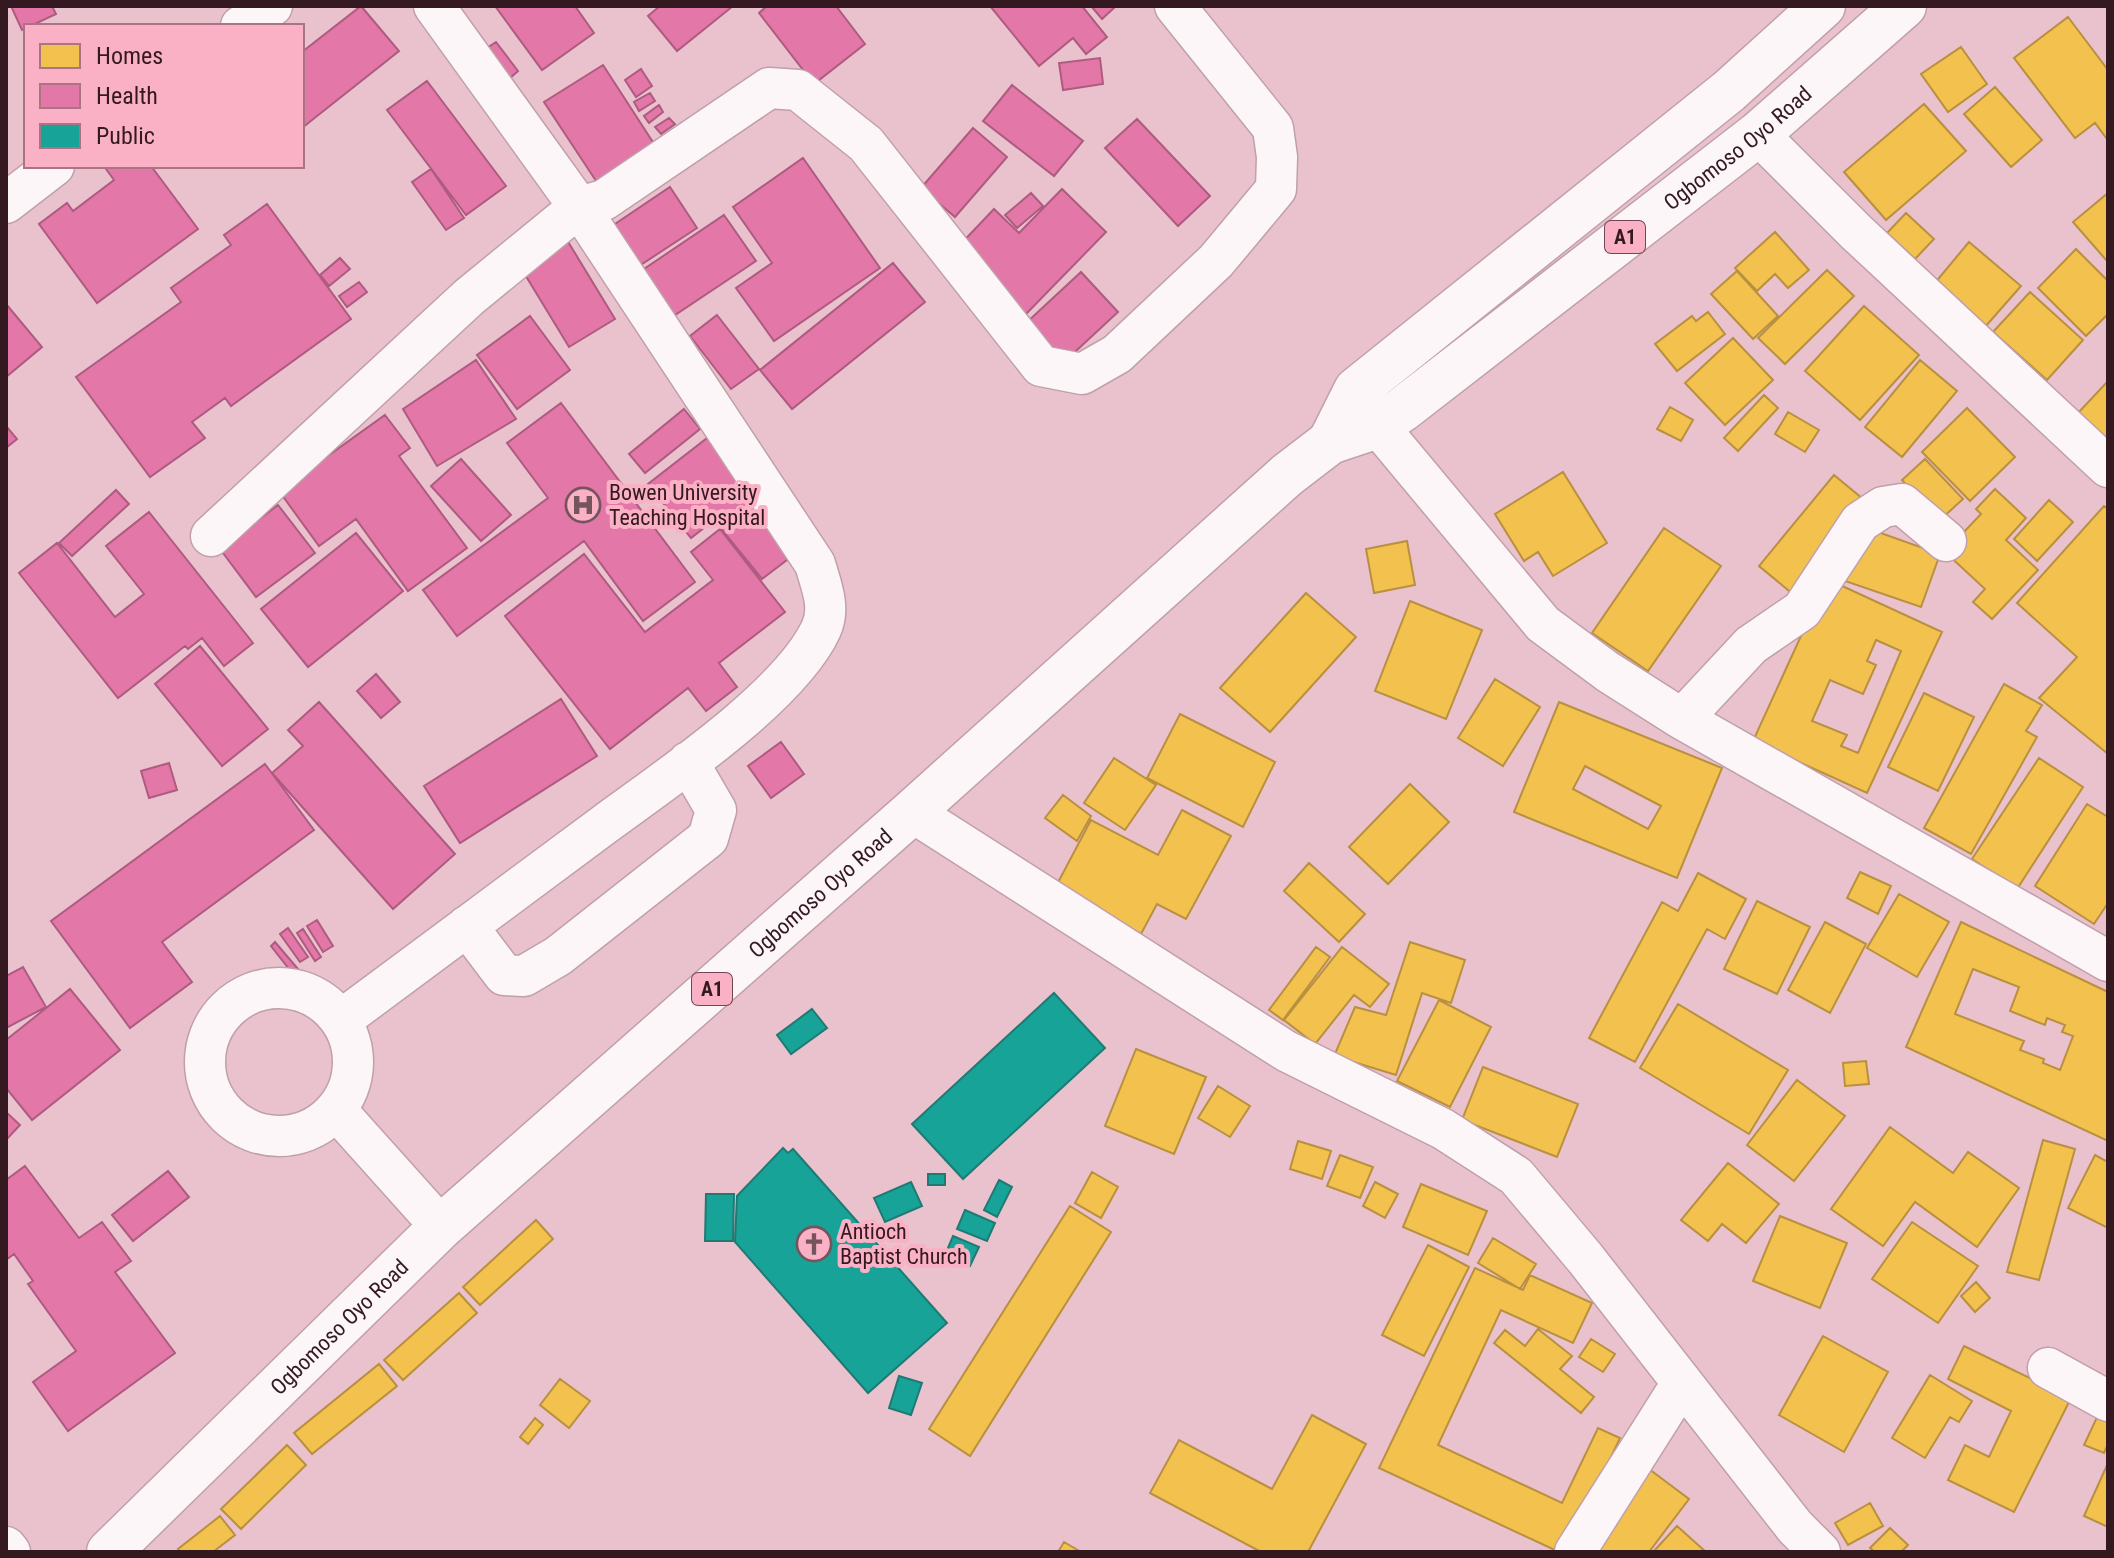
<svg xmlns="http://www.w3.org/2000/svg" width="2114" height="1558" font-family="'Roboto Condensed',sans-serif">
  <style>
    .homes { fill: #f2c14e; stroke: #b98f40; stroke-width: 2; fill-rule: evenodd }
    .health { fill: #e377a8; stroke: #ae5b80; stroke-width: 2 }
    .public { fill: #17a398; stroke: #207a74; stroke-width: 2 }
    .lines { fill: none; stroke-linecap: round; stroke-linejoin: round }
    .minor-casing { stroke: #c0a0a9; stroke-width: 43 }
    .highway-casing { stroke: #c0a0a9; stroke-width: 47 }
    .minor { stroke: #fcf6f8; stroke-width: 40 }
    .highway { stroke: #fcf6f8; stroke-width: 44 }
    .labels { text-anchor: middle; stroke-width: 8; stroke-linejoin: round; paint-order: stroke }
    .shield { fill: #fbb1c5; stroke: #704752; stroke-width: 2 }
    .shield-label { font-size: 20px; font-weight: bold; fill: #341921 }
    .street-label { font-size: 22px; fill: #341921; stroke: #fbb1c5 }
    .poi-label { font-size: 22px; fill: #341921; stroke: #fbb1c5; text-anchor: start }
  </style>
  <rect width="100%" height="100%" fill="#eac2cd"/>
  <path class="homes" d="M2068,17L2108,70L2107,139L2095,123L2075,138L2014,58Z
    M1961,47L1987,84L1948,112L1921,74Z
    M1995,87L2042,140L2011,167L1964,114Z
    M1924,104L1966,151L1886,220L1844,172Z
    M2108,193V260L2107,261L2073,222Z
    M1906,213L1934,239L1915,259L1887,233Z
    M1775,232L1809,270L1788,288L1775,274L1757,291L1735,268Z
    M1969,242L2021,286L1985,327L1934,284Z
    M2076,249L2108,281V314L2086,336L2038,288Z
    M1827,270L1854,296L1785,364L1758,338Z
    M1737,271L1778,316L1753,339L1711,294Z
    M2030,292L2083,340L2047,380L1993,332Z
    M1864,306L1919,355L1860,420L1805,371Z
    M1708,312L1725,334L1677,371L1655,344L1692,316L1696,321Z
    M1733,338L1773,380L1725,425L1685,383Z
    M1920,360L1957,391L1902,457L1865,427Z
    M2108,381V442L2078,413Z
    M1764,395L1778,408L1738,451L1724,438Z
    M1670,407L1693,420L1681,441L1657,429Z
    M1967,408L2015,457L1970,501L1922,452Z
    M1788,412L1819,430L1805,452L1775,434Z
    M1925,459L1963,499L1939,521L1902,480Z
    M1563,472L1607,543L1553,576L1538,552L1524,561L1495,514Z
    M1834,475L1869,504L1794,595L1759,566Z
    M1995,489L2026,518L2006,540L2038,570L1992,619L1973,602L1985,589L1945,552L1981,514L1976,509Z
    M2049,500L2073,522L2037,561L2014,539Z
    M2104,506L2108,509V754L2039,698L2077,657L2017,603Z
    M1861,526L1940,554L1921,607L1842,580Z
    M1664,528L1721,566L1648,671L1592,633Z
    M1407,541L1415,585L1374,593L1366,549Z
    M1827,579L1942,632L1867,793L1753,741ZM1876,640L1901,651L1858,753L1841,746L1847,735L1812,721L1830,680L1863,694L1876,665L1867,661Z
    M1306,593L1356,637L1270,732L1220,688Z
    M1410,601L1482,630L1446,719L1375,691Z
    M1495,679L1540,707L1503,766L1458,738Z
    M2004,684L2042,705L2026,731L2037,737L1971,854L1924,828Z
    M1924,693L1974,717L1938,791L1888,767Z
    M1559,702L1722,768L1677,878L1514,812ZM1585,766L1661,806L1648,829L1573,789Z
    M1180,714L1275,762L1243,827L1147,778Z
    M1114,758L1156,785L1125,830L1084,803Z
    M2039,758L2083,787L2017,889L1972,859Z
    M1410,784L1449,822L1388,884L1349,847Z
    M1063,795L1091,816L1077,841L1045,818Z
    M2087,804L2108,817V903L2094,924L2035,886Z
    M1182,810L1231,836L1186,919L1157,904L1141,934L1055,888L1091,820L1158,855Z
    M1309,863L1365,914L1339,942L1284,891Z
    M1860,872L1891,886L1878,914L1847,898Z
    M1698,873L1746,899L1725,939L1707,929L1635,1062L1589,1038L1662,902L1678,911Z
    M1899,894L1949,922L1917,977L1867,948Z
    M1757,901L1810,927L1777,994L1724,969Z
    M1825,922L1866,944L1830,1013L1788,990Z
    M1961,922L2108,992V1141L1906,1047ZM1973,969L2019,987L2010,1011L2045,1025L2047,1018L2065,1025L2062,1032L2073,1036L2060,1070L2043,1063L2044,1059L2020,1050L2024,1041L1955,1014Z
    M1410,942L1465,960L1451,1003L1422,993L1396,1075L1334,1056L1355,1007L1386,1015Z
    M1316,947L1330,957L1283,1020L1269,1010Z
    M1342,947L1389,984L1370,1007L1354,995L1315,1044L1284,1020Z
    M1439,1000L1491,1027L1450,1107L1397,1081Z
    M1678,1004L1788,1070L1749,1134L1640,1068Z
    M1136,1049L1206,1077L1174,1154L1105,1126Z
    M1866,1061L1869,1084L1845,1086L1843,1063Z
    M1483,1067L1578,1104L1557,1157L1462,1120Z
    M1797,1080L1845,1116L1794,1181L1747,1145Z
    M1218,1086L1250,1106L1230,1137L1198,1118Z
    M1890,1127L1953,1173L1968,1152L2019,1188L1977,1247L1915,1202L1883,1246L1831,1209Z
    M2043,1140L2075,1149L2039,1280L2007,1272Z
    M1298,1141L1331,1151L1322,1179L1290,1169Z
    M1340,1155L1373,1167L1360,1198L1327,1186Z
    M2095,1155L2108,1162V1228L2068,1208Z
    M1728,1163L1779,1204L1746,1243L1722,1224L1708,1241L1681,1220Z
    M1092,1172L1118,1187L1101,1218L1075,1203Z
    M1375,1182L1398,1194L1385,1218L1363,1206Z
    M1421,1184L1487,1211L1468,1255L1403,1227Z
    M1070,1206L1111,1232L970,1456L929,1429Z
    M1780,1216L1847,1243L1820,1308L1753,1281Z
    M536,1220L553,1239L480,1305L463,1287Z
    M1912,1222L1978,1266L1938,1323L1872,1279Z
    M1493,1238L1536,1264L1520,1289L1478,1263Z
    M1428,1245L1469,1267L1424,1356L1382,1335Z
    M1475,1268L1523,1290L1530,1275L1592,1303L1573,1343L1501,1310L1438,1445L1562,1503L1598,1428L1620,1438L1588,1506L1559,1552L1379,1468Z
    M1976,1282L1990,1298L1975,1312L1961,1296Z
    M459,1293L477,1313L403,1380L384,1360Z
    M1538,1329L1572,1356L1560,1369L1594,1397L1581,1413L1494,1343L1505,1330L1525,1346Z
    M1823,1336L1888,1372L1844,1452L1779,1415Z
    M1591,1339L1615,1354L1603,1372L1579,1357Z
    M1964,1346L2071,1398L2014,1512L1948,1480L1965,1445L1989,1457L2011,1411L1948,1379Z
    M379,1364L397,1386L312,1454L294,1433Z
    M1930,1375L1972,1401L1959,1422L1950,1417L1925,1458L1892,1438Z
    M560,1379L590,1401L569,1428L540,1405Z
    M2099,1413L2108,1417V1444L2104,1453L2084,1445Z
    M1312,1415L1366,1444L1308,1552H1261L1150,1493L1179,1440L1272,1489Z
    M535,1418L543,1425L528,1444L520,1437Z
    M287,1445L306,1465L241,1529L221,1509Z
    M2108,1463V1527L2084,1516Z
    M1649,1469L1689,1499L1649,1552H1585Z
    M1870,1503L1883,1526L1848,1545L1835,1523Z
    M220,1516L235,1535L213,1552H180L178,1549Z
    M1677,1526L1706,1552H1653Z
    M1890,1528L1908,1545L1901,1552H1875L1870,1548Z
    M1064,1542L1081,1552H1058Z"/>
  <path class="health" d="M11,6H52L56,14L22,30Z
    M361,6L399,51L302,128V52Z
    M495,6H575L594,33L542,70Z
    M660,6H733L677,51L648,16Z
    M767,6H836L865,44L814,84L759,13Z
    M990,6H1082L1107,37L1086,54L1073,38L1039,66Z
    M1091,6H1116L1102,19Z
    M496,42L518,71L510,78L487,48Z
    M1100,58L1103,84L1063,90L1059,63Z
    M603,65L658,150L600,187L544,102Z
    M641,69L652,86L636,97L625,80Z
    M427,81L506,186L466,215L387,110Z
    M1012,85L1083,141L1054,176L983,121Z
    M650,93L655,101L639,111L634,102Z
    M659,105L663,112L649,123L644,116Z
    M669,118L675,124L661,134L655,127Z
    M1137,119L1210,196L1178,226L1105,148Z
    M973,128L1007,157L955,217L921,188Z
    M803,158L880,268L774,341L736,288L772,263L733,207Z
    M110,166H151L198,229L97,303L39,224L67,203L73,211L114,180L106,169Z
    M431,169L464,218L446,230L412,182Z
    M670,187L697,228L636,268L609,228Z
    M1062,189L1106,232L1024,316L955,250L994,209L1019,233Z
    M1031,193L1043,206L1017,228L1005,215Z
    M267,204L351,319L231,406L225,398L192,422L205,438L150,477L76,377L181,302L171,288L231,245L224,235Z
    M724,215L756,261L666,321L635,275Z
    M567,240L615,319L569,347L521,268Z
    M340,258L350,269L329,286L320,275Z
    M893,263L925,302L792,409L760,370Z
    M1081,272L1118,312L1063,363L1026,323Z
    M359,282L367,292L347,307L339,296Z
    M6,304L42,347L6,377Z
    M717,315L759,369L731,389L690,336Z
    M530,316L570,370L517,409L477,355Z
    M476,360L516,419L437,466L403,409Z
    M561,403L695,582L643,621L584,541L457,636L423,590L548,498L507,443Z
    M684,409L700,429L645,473L629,454Z
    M385,415L410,448L399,456L467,548L408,591L356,519L319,546L279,491Z
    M6,426L17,439L6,448Z
    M711,435L800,550L762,579L714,520L691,538L648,484Z
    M461,459L511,515L481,541L431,486Z
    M116,490L129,504L72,556L59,543Z
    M278,505L315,553L256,597L220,549Z
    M149,512L253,643L224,666L202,638L188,649L185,646L118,698L19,573L57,543L115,617L144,594L106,546Z
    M720,529L785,612L719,663L737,687L706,711L688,688L610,749L505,616L584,554L645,632L713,580L691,552Z
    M356,533L403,591L308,667L261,609Z
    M200,646L268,729L222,766L155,684Z
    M376,674L400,702L381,718L357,691Z
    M561,699L597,756L460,843L424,786Z
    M319,702L455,854L393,909L272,773L303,746L288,730Z
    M781,742L804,774L771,798L748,766Z
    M169,763L177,790L149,798L141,771Z
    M265,764L314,830L162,942L192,982L130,1028L51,921Z
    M317,920L333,946L323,952L307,926Z
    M288,928L308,957L300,962L280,934Z
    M303,929L321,957L315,961L297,933Z
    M275,942L298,969L293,974L271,946Z
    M23,967L46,1007L6,1028V976Z
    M70,989L120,1050L32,1120L6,1088V1040Z
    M6,1112L20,1125L6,1140Z
    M25,1166L79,1238L102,1222L131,1261L115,1272L175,1353L68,1431L33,1382L76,1351L28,1284L33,1281L14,1254L6,1260V1180Z
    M168,1171L189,1197L133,1241L112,1215Z"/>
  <path class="public" d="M1054,993L1105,1048L963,1179L912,1124Z
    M812,1009L827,1028L791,1054L777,1035Z
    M783,1148L788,1153L793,1149L947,1323L868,1393L735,1242L737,1196Z
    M928,1174H945V1185H928Z
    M999,1180L1012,1187L997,1217L984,1210Z
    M911,1182L922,1206L885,1222L874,1198Z
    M706,1194H734L733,1241H705Z
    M965,1210L995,1223L987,1241L957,1229Z
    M953,1236L979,1247L970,1266L945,1255Z
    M899,1376L922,1383L911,1415L889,1408Z"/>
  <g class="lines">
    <g class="minor-casing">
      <path id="minor" d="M241,26L272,6
        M1758,134L1856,232L2108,467
        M6,203L54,166
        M1363,400L1378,426L1543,624L1608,672L1682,719L2108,961
        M211,536L469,297L579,207L604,200L769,88L798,90L866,144L1041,366L1082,374L1117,354L1216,261L1276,189L1277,157L1273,128L1175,6
        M1682,719L1751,645L1802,610L1860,522L1883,507L1902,504L1946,541
        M912,812L1286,1051L1443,1129L1516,1176L1585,1258L1795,1527L1820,1552
        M467,926L504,975L524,976L558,956L708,838L716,810L688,762
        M205 1062a74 74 0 1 1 148 0a74 74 0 1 1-148 0Z
        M341,1020C429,955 517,889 605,824C666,779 790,696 821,629C831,608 821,585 815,564L579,207L434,6
        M337,1111L441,1227
        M2048,1368L2108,1401
        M6,1547L10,1552
        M1575,1552L1682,1383"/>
    </g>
    <g class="highway-casing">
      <g id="highway">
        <path d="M1330,442L1356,390L1729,91L1823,6"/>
        <path id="s1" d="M109,1552L441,1227L912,812L1287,475L1330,442L1378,426L1403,409L1758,134L1904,6"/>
      </g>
    </g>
    <use href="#minor" class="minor"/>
    <use href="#highway" class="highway"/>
  </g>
  <defs>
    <g id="hospital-ring" transform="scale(1.8)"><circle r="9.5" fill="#fbb1c5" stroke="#74545d" stroke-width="1.5"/><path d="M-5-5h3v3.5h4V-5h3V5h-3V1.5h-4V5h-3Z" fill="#74545d"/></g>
    <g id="church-ring" transform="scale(1.8)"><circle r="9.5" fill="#fbb1c5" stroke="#74545d" stroke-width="1.5"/><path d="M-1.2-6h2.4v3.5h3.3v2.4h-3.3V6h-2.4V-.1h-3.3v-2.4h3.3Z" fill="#74545d"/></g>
  </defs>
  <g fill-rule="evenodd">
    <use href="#hospital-ring" x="583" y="505"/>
    <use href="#church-ring" x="814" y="1244"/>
  </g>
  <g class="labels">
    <g class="shield">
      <rect x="1605" y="221" width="40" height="32" rx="6"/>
      <rect x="692" y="973" width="40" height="32" rx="6"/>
    </g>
    <g class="shield-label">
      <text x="1625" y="244">A1</text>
      <text x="712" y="996">A1</text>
    </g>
    <g class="street-label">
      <text dy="8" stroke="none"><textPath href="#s1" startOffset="2156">Ogbomoso Oyo Road</textPath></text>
      <text dy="8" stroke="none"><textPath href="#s1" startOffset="970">Ogbomoso Oyo Road</textPath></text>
      <text dy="8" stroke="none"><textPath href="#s1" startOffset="322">Ogbomoso Oyo Road</textPath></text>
    </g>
    <g class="poi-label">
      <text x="609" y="500">Bowen University<tspan x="609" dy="25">Teaching Hospital</tspan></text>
      <text x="840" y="1239">Antioch<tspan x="840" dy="25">Baptist Church</tspan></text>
    </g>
  </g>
  <rect width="2114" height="1558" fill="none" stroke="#341921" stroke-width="16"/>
  <rect x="24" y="24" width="280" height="144" fill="#fbb1c5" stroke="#ab7483" stroke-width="2"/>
  <rect x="40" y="44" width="40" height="24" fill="#f2c14e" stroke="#ab7483" stroke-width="2"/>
  <text x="96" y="64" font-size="24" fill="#341921">Homes</text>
  <rect x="40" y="84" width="40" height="24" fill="#e377a8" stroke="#ab7483" stroke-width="2"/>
  <text x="96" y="104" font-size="24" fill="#341921">Health</text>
  <rect x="40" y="124" width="40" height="24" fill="#17a398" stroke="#ab7483" stroke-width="2"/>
  <text x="96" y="144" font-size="24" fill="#341921">Public</text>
</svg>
